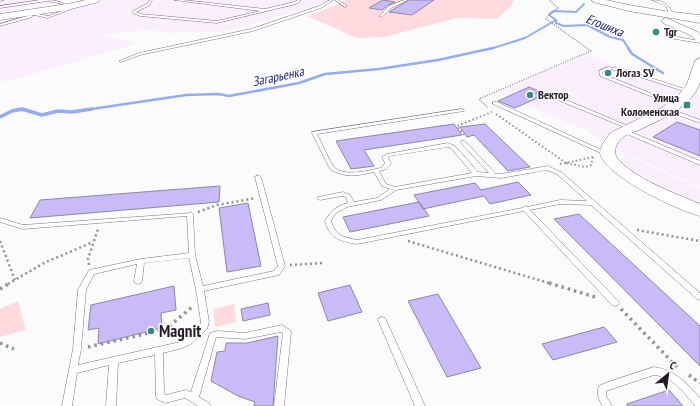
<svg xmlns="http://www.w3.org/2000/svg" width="700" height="406" font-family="'PT Sans Narrow',sans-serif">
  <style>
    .built { fill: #faeffd }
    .green { fill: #ffdbdf }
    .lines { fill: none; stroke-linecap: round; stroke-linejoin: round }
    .stream-far2 { stroke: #95acf5; stroke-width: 2 }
    .stream-far1 { stroke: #95acf5; stroke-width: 2.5 }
    .stream { stroke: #95acf5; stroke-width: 3.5 }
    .building { fill: #c9bbf8; stroke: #8d86a4 }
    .lane-casing { stroke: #816d86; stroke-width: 1 }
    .secondary-casing { stroke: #816d86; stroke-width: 1 }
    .path-far3 { stroke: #939094; stroke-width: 1.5; stroke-dasharray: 1 1.5; stroke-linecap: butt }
    .path-far2 { stroke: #939094; stroke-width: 2; stroke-dasharray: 1.5 2.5; stroke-linecap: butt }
    .path-far1 { stroke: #939094; stroke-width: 2.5; stroke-dasharray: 2 3; stroke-linecap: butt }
    .path { stroke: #939094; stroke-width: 3.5; stroke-dasharray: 2.5 4; stroke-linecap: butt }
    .lane { fill: #fff; fill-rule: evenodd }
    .secondary { fill: #fff; fill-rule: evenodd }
    .poi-dot { fill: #3d8686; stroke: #fff; stroke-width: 1.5 }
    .labels { text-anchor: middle; stroke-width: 3; stroke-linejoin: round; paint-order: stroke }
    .far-poi-label { font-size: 12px; font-weight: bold; fill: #251d26; stroke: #fff; text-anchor: start }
    .far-water-label { font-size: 13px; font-style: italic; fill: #182173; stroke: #fff }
    .near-poi-label { font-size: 17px; font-weight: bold; fill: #251d26; stroke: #fff; text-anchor: start }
  </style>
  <rect width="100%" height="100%" fill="#fbfbfb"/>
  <path class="built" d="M7,0H32L53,4L0,13V1Z
    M109,0H327L323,3L228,31L167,33L150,30L99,35L139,43L5,82L0,79V21L99,4Z
    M586,55L700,96V187L614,148L589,132L499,93Z
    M627,155L700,189V204L614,163Z"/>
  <path class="green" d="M345,0H514L511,6L497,19L457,18L384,37L357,38L307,16L339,4Z
    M18,301L26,330L0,337V309Z
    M234,304L236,322L215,327L213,309Z"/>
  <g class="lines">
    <path class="stream-far2" d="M584,4L576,12L554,11L549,15L556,20V23L564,26L587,25L610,37L623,40L629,49
      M490,49L525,38L556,20"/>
    <path class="stream-far1" d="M628,48L632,54L663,73
      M17,110H25
      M85,110L186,95L218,94L229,96L299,83L325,74L379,69L438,60L493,48"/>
    <path class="stream" d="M22,109L42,115L58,111L72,112L92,109
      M0,117L12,111L22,109"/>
  </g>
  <path class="building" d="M383,0L395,2L388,5L382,10L369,8Z
    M409,0H434L412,15L389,12Z
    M529,87L546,94L515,108L498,101Z
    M677,122L700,130V156L653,137Z
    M454,124L462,135L364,150L374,166L351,169L336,141Z
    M485,124L530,167L508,171L474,135L467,137L460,127Z
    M518,182L531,195L490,204L484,196L423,209L414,195L475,183L481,190Z
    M220,186L219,202L30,218L40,200Z
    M419,202L429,216L350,232L343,217Z
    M248,203L261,266L227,272L219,208Z
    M579,214L700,326V366L554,219Z
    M350,285L362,312L328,321L318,293Z
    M174,286L176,310L161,313L162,328L98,344L99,328L88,330L91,305Z
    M438,294L481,368L447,377L408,301Z
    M268,303L270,315L243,321L241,309Z
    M604,327L617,342L553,360L542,344Z
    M278,336L273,406H254L255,402L238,396L211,381L217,352L225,351L226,343H247Z
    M669,390L683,406H627V404Z"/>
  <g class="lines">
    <g class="lane-casing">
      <path id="lane" d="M0,0H4L0,1Z
        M40,0C53,0 62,0 71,9L48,18L25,13L27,12L48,16L67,9L63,4L47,1L0,8V6Z
        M150,0H152L150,5L136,12L141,14L217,21L260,11L174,0H183L265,9L294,2L298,0H301L296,4L217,23L140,16L133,13V11L148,3Z
        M330,0H333L321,8L253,31L140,55L121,62L119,61L139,53L251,29L319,6Z
        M335,0H338L347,6L345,7Z
        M404,0H408L391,8L382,17L379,16L389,6Z
        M652,0C661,0 668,3 672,12L700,15V17L672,14L670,16H668L669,13L666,6Z
        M31,15L33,16L32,17L0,26V24Z
        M670,31L673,32L672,36L700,41V43L669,38Z
        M608,67L623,69L691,91L687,92L621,71L609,69L602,72L603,74L677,104L675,105H673L600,76L599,71Z
        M560,99H564L633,128L631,129H629L560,101Z
        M493,102H497L610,154L609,155H605L493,104Z
        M664,108H668L700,120V123L664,110Z
        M462,109L464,110V111L317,134C321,141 330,163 335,168C346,177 369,170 381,168L385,163L382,157L387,154L448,143L455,146L478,172L489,173L461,143V141H465L496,174H501L548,166L550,167L561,172L700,293V300L697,299L591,205L560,204L530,210L618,301L619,303L618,305L615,306L612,305L524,211L357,244C340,241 330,239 325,221C331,211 336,206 348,203L346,197L342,196L320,200L318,199L317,198L318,197L343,192L350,195L354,202L377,198L390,189L382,186L374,172C358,176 344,178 330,169L312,133V132ZM448,147L451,148L472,173L395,187L386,184L379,171C386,170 387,169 391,163L388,158L390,156ZM547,170L557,174L587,201L560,200L527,207L525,206L522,208L357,240C343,237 336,236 331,221L336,213L347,207L381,200L396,190L476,176L501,178Z
        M622,130H626L700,161V165L622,132Z
        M258,175L261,177L285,266L279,275L204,291L209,322L207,329L191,344L182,348L163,353L164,394L166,395L186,390L191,392L210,333L217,331L245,333L282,325L290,330L291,332L284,406H274L283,333L281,332L245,339L216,337L199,397L209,403L211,406H198L185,398L165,403L157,399L156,396L155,355L118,363L116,406H106L109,365L77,373L72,406H62L73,349L78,290L89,270L141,259L189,253L187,216L23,229L0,222V218L23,225L192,213L193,214L195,255L203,286L274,271L278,266L255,177ZM189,258L196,289L201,322C200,329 187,339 180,342L78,365L81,349L86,290L94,274L137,264L134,281L135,283L138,284L141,283L142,281L144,263Z
        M382,317L385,318L386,320L425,406H415L378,320L379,318Z
        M654,367C676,370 686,383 700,398V406H695C683,392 674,377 654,375L606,391V396L612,406H602C599,399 596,393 599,386L608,382Z"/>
    </g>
    <g class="secondary-casing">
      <path id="secondary" d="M86,0H100L99,2L67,10L0,20V14L67,4Z
        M592,0H606L629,5L700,17V23L629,11L593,2Z
        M666,18L698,32L700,34V43L697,42L692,36L663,23L661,21L663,19Z
        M700,58C700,65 700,75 700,82C693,107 659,120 639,130C633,132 624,135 620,140C615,145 613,154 618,159C633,178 677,194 700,204V216C679,211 604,176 600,153L602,145L610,133L661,108L678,96L687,84L695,61Z"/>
    </g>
    <path class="path-far3" d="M487,107L479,99L591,51L546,19L550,13L558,8L549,0"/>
    <path class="path-far2" d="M496,114L566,163
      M464,135L457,126L492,112
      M593,157L591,165L585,167L566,163Z
      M560,164L566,163"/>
    <path class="path-far1" d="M198,212L217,205L256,198
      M637,230L700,241
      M0,241L15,280
      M408,241L552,284
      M89,265L88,259L98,229
      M290,265L324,263
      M8,284L44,263L93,242"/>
    <path class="path" d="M549,283L595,297
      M0,289L10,283
      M621,309L677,367
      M0,343L14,349
      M88,347L166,329L192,307
      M689,375L700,383"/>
    <use href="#lane" class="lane"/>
    <use href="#secondary" class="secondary"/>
  </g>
  <g class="poi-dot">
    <circle cx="656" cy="32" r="4"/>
    <circle cx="608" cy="73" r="4"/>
    <circle cx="530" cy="95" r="4"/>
    <rect x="683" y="101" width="8" height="8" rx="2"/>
    <circle cx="151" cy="331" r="4"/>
  </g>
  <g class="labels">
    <g class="far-poi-label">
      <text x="664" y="36">Tgr</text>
      <text x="616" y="77">Логаз SV</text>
      <text x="538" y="99">Вектор</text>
      <text x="679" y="102" text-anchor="end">Улица<tspan x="679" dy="14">Коломенская</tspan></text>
    </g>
    <g class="far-water-label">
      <text transform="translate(605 25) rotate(22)" y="5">Егошиха</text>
      <text transform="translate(278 76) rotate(-12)" y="5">Загарьенка</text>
    </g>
    <g class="near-poi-label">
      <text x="159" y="337">Magnit</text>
    </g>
  </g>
  <g transform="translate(668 374) rotate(29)" stroke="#ffffff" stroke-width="3" paint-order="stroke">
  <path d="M0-3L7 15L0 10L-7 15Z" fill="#251d26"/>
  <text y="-6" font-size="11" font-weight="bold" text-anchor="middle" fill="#251d26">С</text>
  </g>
</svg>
